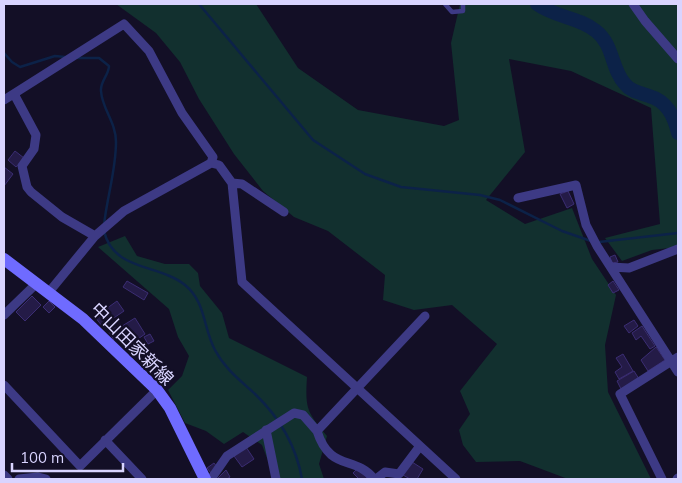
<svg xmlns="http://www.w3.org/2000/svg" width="682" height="483" font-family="Mulish,'Noto Sans JP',sans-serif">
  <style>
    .green { fill: #12302f }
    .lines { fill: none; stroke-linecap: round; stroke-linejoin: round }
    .stream { stroke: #0c2248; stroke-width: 2.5 }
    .river { stroke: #0c2248; stroke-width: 14 }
    .building { fill: #241b47; stroke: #3b2d73 }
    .service { stroke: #3d3a85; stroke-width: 4.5 }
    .minor { stroke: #3d3a85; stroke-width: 9 }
    .secondary { stroke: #6f6bff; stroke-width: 12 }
    .labels { text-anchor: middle; stroke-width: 4.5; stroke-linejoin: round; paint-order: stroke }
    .street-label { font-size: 18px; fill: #d9d4ff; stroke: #130f26 }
  </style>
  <rect width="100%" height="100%" fill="#130f26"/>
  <path class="green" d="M116,4H256L298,68L358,110L444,126L459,120L451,43L460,4H678V247L652,250L622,261L605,238L660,224L651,108L571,71L509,59L525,152L486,200L525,224L572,208L592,259L616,295L605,345L608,392L651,479H568L520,461L476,462L463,445L459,430L470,414L460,391L497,344L452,305L414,310L383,300L385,275L328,231L294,217L263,191L234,154L199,99L180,62L156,33Z
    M125,236L137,256L165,264H189L198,273L200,286L222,313L229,338L307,377C305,409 307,412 327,436L319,464L324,479H275L262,445L243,432L224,444L206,431L185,423L168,390L182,376L189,356L178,337L169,309L98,247Z"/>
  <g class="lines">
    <path class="stream" d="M199,4L313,140L365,174L401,187L480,195L500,200L562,231L591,241
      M4,53L12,62L20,67L55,56L65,57
      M78,58H99L109,66C109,75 100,81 101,91C102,109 116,122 116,142C116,170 107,197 104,225
      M104,231C113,271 159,264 185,285C206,302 203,328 215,350C225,369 240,380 255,394C280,418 296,445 302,479
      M599,242L678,233"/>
    <path class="river" d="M537,4C554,17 579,17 596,31C614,45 611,69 625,84C631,92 641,93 649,96C667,101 674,116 678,133"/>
  </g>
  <path class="building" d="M15,151L24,158L16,167L8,160Z
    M4,167L13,174L4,186Z
    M568,191L574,204L567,208L560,194Z
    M615,255L618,262L612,263L610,257Z
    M127,281L148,293L144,300L123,287Z
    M613,281L619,290L613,293L608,285Z
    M32,296L41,305L25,321L16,312Z
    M49,301L55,307L49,313L43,307Z
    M117,301L124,311L102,326L95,317Z
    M135,318L145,334L128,346L119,328Z
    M634,320L638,326L629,333L624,326Z
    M642,326L655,346L650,349L641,336L636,340L632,333Z
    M116,327L122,335L114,340L109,332Z
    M150,334L154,341L148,344L144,337Z
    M656,347L665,360L648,371L641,360Z
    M623,354L633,371L619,379L615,372L622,367L616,358Z
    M634,371L639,379L621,389L617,381Z
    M246,447L254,459L242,467L234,456Z
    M412,462L423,469L417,479H410L403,475Z
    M214,463L217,467L211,473L207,468Z
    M358,468L367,478L365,479H359L353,473Z
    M226,470L230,477L227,479H217Z"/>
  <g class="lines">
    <path class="service" d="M445,4L452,12L463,11V4"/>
    <path class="minor" d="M633,4L645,21L678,59
      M14,94L36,135L34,149L22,166L27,187L31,192L62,217L95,236
      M4,100L124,24L149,51L182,113L213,157L211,163
      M232,183L242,184L284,212
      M518,198L576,185L586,225L597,246L678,372
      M611,267L629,268L678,249
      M49,292L95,236L124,211L211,163L219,165L232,183L242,282L456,479
      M4,315L37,283
      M4,385L80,466L157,390
      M266,430L276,479
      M317,431C330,472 355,455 374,479
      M105,440L142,479
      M4,475L8,479
      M19,479L38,477L46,479
      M211,479L227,456L294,413L303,415L317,431L425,316
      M376,479L385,472L399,474L420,446
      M662,479L620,394L678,357
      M677,479L678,478"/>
    <path class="secondary" d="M4,259L83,319L157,390L170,408L205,479"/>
  </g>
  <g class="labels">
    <g class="street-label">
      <text transform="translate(132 344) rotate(45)" y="6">中山田家新線</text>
    </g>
  </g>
  <rect width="682" height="483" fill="none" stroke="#d9d4ff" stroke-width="10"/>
  <path d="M12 463v8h111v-8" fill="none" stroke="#d9d4ff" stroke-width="2.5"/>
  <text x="20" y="463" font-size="15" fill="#d9d4ff" stroke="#130f26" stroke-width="4" paint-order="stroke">100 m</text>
</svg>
